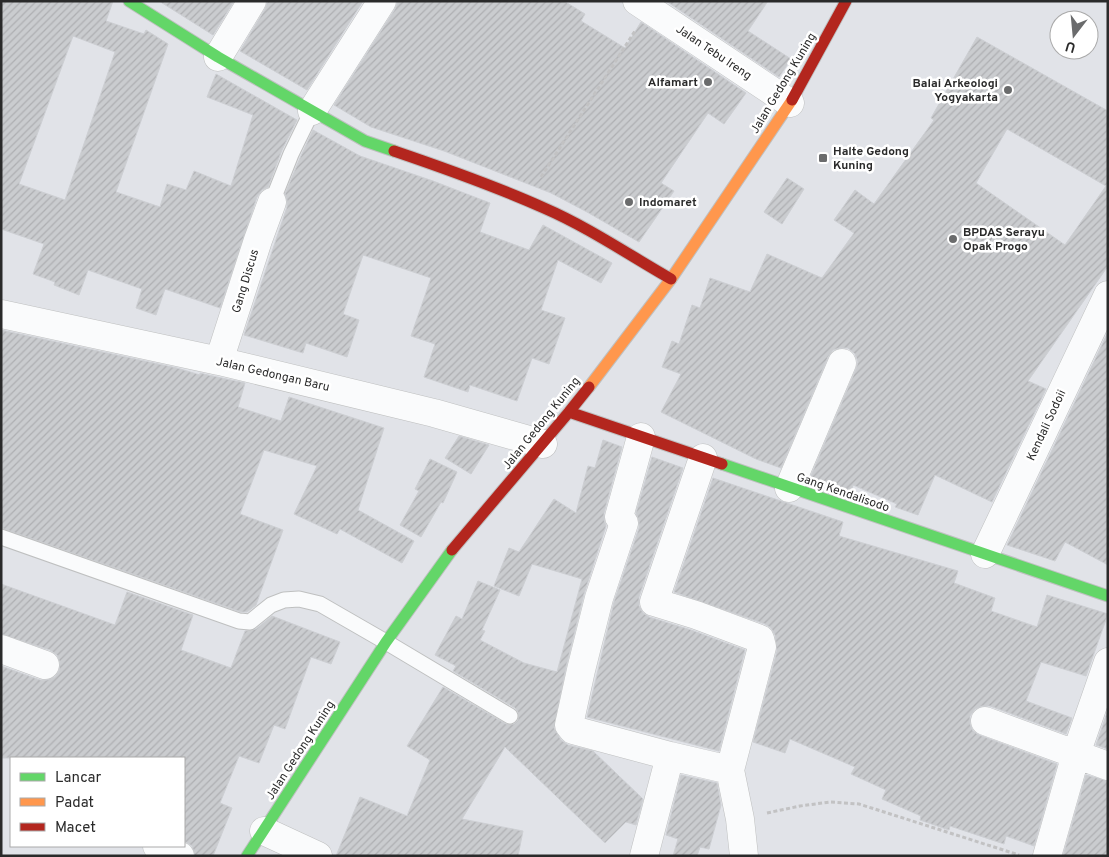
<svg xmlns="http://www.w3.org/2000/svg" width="1109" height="857" font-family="Overpass,sans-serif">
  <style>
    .building { fill: url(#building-hatch); stroke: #cdcfd3; fill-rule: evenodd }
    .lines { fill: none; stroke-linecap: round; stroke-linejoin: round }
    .lane-casing { stroke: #bfc0c0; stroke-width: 17 }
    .street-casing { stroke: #bfc0c0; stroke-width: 29 }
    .fast-casing { stroke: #bfc0c0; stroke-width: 13 }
    .slow-casing { stroke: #bfc0c0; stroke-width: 13 }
    .jam-casing { stroke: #bfc0c0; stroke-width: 13 }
    .path { stroke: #c2c2c3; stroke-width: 3; stroke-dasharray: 4 2.5; stroke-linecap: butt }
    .lane { stroke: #fafbfc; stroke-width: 15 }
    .street { stroke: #fafbfc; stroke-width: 28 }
    .fast { stroke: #63d668; stroke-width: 11 }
    .slow { stroke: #ff974d; stroke-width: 11 }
    .jam { stroke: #b3261e; stroke-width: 11 }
    .poi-dot { fill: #6a6b6c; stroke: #fff; stroke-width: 2 }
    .labels { text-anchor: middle; stroke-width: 5; stroke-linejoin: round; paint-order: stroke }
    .street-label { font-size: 12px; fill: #2a2a2a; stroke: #fff }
    .poi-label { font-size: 12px; font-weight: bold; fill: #2a2a2a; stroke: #fff; text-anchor: start }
  </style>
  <defs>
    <pattern id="building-hatch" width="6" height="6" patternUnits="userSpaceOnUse" patternTransform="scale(1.25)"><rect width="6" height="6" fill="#cacccf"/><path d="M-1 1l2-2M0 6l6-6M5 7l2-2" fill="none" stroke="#aeafb2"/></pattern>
  </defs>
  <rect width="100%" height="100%" fill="#e1e3e8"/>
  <path class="building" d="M1,1H113L106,21L144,34L146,30L168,44L116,192L160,207L167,184L186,190L194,171L231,186L253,115L207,97L216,74L297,120L282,150L268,187L262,190L257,197L220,308L165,289L156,315L136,308L142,289L88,270L79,295L54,285L55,282L33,274L44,244L1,229ZM73,36L115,52L65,200L19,184Z
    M159,1H234L213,35Z
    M268,1H363L307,90L240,51L265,9Z
    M398,1H564L585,14L581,21L625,48L641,22L746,93L724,124L708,113L661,183L674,191L639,242L587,212L551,193L444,151L371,127L334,105L395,9Z
    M666,1H768L748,31L791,59L779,77Z
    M977,37L1108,111V266L1028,381L1046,389L992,502L935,475L918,515L895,507L897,504L853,485L851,492L810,478L856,369L858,362L855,354L848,348H840L833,350L828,357L781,468L756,459L661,412L681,374L662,367L672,341L679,344L692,305L700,308L710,278L750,292L767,254L822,278L854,233L834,220L855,190L874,204L934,120L931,118ZM1007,129L1106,186L1065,245L976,183Z
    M313,130L360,156L433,181L490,203L480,232L529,250L543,225L612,263L601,283L558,260L541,310L565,318L549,364L532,358L517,401L470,385L468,392L424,377L435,344L411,336L431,278L363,255L343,314L359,320L347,357L306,343L303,353L244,335L287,207V200L285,194L300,158Z
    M787,178L804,189L782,224L764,212Z
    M1,330L177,368L200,375V373L208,375L245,383L238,407L281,421L289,397L384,428L358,510L414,541L402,563L340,529L337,534L294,514L317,466L264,450L240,514L283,530L256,605L247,612H241L1,528Z
    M1108,332V565L1065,542L1055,561L1007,545Z
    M459,436L489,445L471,474L445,458Z
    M603,440L622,447L604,513V520L606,526L584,594L566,667L554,728L561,740L568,745L593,751L643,799L636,825L626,822L605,843L505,747L462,819L523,831L518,856H336L360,797L407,816L430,760L407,746L443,687L506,724H514L518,720V712L515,708L453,671L456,666L435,655L456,616L462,619L478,581L500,590L482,630L485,631L480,640L524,663L557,672L582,579L532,564L519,596L494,586L509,548L519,552L554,499L576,513L588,466L595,468Z
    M652,457L683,468L639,597V606L643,613L649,617L691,630L745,650L719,751L587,717L614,602L639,528V521L636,513Z
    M430,459L457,472L443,503L441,502L421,537L400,525L419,491L415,489Z
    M713,478L843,522L839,536L958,571L954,583L995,598L991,611L1037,627L1047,595L1108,614L1086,676L1041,662L1026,701L1072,718L1066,734L990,706H982L975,709L970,716V724L973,731L979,735L1057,764L1034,846L1006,836L1004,844L950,826L949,830L920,820L921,816L882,799L886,790L851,774L855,767L790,739L785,753L753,742L777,651L775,635L771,628L765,624L674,592Z
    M1,584L115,625L127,592L193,615L181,650L231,668L245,631L256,629L272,616L340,642L331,664L311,657L285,729L274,725L259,763L239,756L220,803L232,808L213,856H195L192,846L184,841V758H1V666L40,680H47L55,677L59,671L60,663L57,655L50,650L1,634Z
    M1108,710V749L1096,745Z
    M681,775L717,783L721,805L709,849L700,847L697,856H673L678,839L666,835Z
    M1086,775L1108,781V856H1063Z"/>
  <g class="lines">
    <g class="lane-casing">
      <path id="lane" d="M272,202L291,154L312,111
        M1,537L239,621L250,622L271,605L284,600L299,599L320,604L386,642L510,716"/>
    </g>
    <g class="street-casing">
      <path id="street" d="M637,1L790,103
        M218,57L252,1
        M312,111L382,1
        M1,314L219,361L434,413L543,444
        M219,361L258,240L272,202
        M641,437L619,517L624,523L599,598L581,670L569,725L573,730L670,756L730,770L740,819L744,856
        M703,458L654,602L696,615L760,639L762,647L730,770
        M789,488L842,363
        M985,554L1108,295
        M1,649L45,665
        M985,721L1108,766
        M264,831L318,856
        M157,846L180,856
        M644,856L670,756
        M1047,856L1076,754L1108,662"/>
    </g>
    <g class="fast-casing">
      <path id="fast" d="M129,1L218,57L365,141L394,151
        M722,464L1108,596
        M247,856L386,642L452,550"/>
    </g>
    <g class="slow-casing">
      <path id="slow" d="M589,387L671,279L792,100"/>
    </g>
    <g class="jam-casing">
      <path id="jam" d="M792,100L846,1
        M394,151C444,168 495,186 544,208C588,227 629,255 671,279
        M569,412L722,464
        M452,550L569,412L589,387"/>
    </g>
    <path class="path" d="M541,177L635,31
      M767,813L800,806L830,802L859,804L1019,855"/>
    <use href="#lane" class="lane"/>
    <use href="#street" class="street"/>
    <use href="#fast" class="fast"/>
    <use href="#slow" class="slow"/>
    <use href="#jam" class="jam"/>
  </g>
  <g class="poi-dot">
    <circle cx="708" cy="82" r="5"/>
    <circle cx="1008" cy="90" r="5"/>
    <rect x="818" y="153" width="10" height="10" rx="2.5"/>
    <circle cx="629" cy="202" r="5"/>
    <circle cx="953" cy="239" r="5"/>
  </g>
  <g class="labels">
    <g class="street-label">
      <text transform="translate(714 52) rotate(34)" y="4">Jalan Tebu Ireng</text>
      <text transform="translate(783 83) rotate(-59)" y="4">Jalan Gedong Kuning</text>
      <text transform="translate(245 281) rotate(-73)" y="4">Gang Discus</text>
      <text transform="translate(273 374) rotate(13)" y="4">Jalan Gedongan Baru</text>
      <text transform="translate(541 423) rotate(-51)" y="4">Jalan Gedong Kuning</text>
      <text transform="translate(1046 425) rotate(-65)" y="4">Kendali Sodoii</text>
      <text transform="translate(843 492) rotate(19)" y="4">Gang Kendalisodo</text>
      <text transform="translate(300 750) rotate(-57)" y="4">Jalan Gedong Kuning</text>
    </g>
    <g class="poi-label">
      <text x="698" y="86" text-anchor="end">Alfamart</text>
      <text x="998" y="87" text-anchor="end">Balai Arkeologi<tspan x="998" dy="14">Yogyakarta</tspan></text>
      <text x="833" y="155">Halte Gedong<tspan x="833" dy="14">Kuning</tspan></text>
      <text x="639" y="206">Indomaret</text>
      <text x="963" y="236">BPDAS Serayu<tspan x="963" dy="14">Opak Progo</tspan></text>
    </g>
  </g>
  <rect width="1109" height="857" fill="none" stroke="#2a2a2a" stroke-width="5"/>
  <rect x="10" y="757" width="175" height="90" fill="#ffffff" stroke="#aaaaaa"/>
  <rect x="20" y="773" width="25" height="8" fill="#63d668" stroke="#aaaaaa"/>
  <text x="55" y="782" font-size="15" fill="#2a2a2a">Lancar</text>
  <rect x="20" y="798" width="25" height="8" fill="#ff974d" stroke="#aaaaaa"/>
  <text x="55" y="807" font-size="15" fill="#2a2a2a">Padat</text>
  <rect x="20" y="823" width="25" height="8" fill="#b3261e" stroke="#aaaaaa"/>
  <text x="55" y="832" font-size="15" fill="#2a2a2a">Macet</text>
  <g transform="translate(1074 35) rotate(196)"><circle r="24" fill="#ffffff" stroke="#aaaaaa"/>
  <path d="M0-4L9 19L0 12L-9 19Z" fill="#6a6b6c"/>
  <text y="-8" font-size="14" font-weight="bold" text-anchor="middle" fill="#2a2a2a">U</text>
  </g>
</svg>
